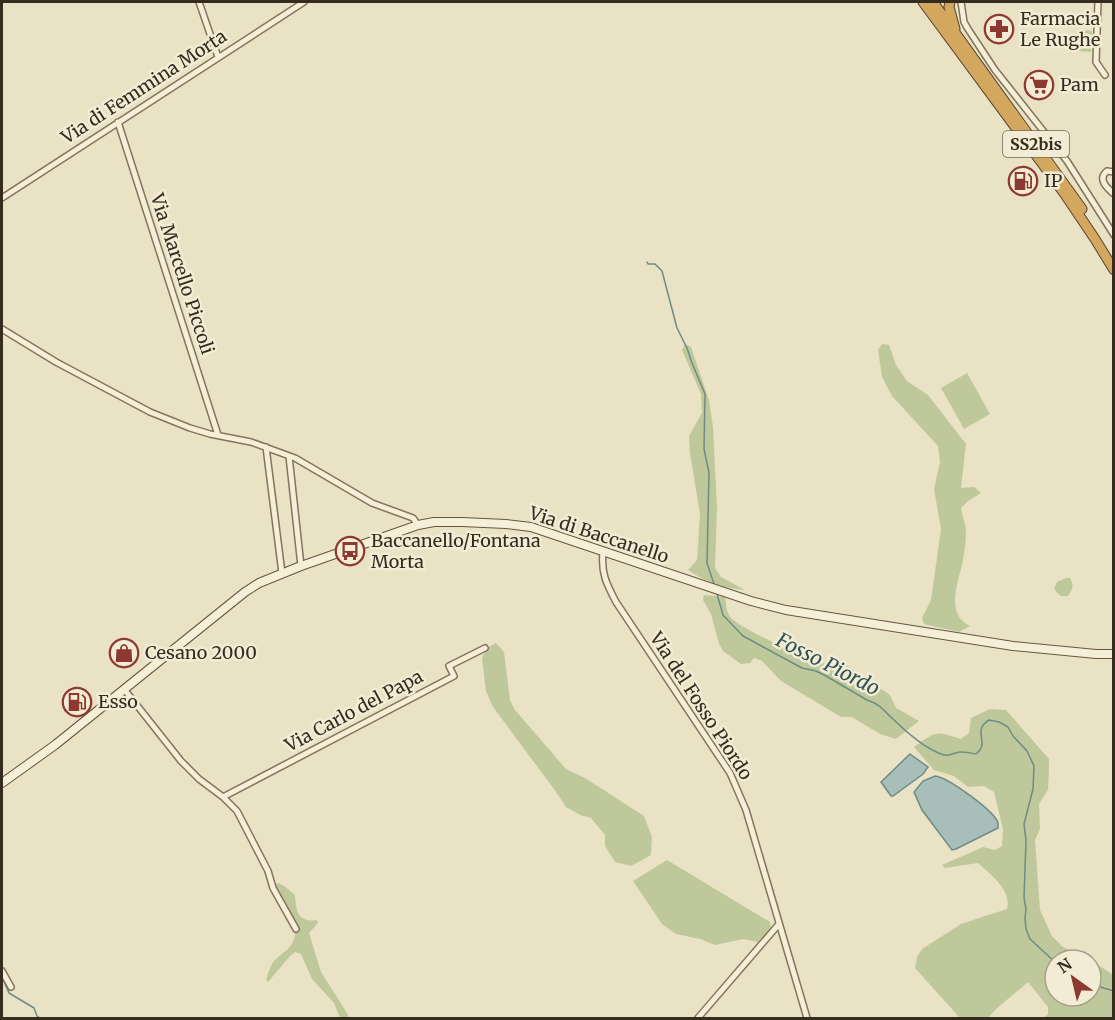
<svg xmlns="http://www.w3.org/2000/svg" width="1115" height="1020" font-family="Merriweather,serif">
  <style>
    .green { fill: #bfc89a }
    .water { fill: #a7beb9; stroke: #6e8c86; stroke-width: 1.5 }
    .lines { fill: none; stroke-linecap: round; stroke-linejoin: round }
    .stream { stroke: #6e8c86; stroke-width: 1.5 }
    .street-casing { stroke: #84745d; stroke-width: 8 }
    .secondary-casing { stroke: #665640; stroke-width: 10 }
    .highway-casing { stroke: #524331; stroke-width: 11 }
    .street { stroke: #f6efd8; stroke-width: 5 }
    .secondary { stroke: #f6efd8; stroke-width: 8 }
    .highway { stroke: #d3a75d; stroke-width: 9 }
    .labels { text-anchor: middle; stroke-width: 5; stroke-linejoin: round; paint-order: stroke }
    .shield { fill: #f3ecd4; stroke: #6e6655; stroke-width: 1.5 }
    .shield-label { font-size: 16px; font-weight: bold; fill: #352c1f }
    .poi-label { font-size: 18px; fill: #352c1f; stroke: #f3ecd4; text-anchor: start }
    .street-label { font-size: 18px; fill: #352c1f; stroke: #f3ecd4 }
    .water-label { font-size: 20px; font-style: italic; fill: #305454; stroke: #f3ecd4 }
  </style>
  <rect width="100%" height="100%" fill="#eae2c5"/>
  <path class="green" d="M1080,30L1092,31L1091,52L1078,51Z
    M685,344L691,347L709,400L713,427L717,507L715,568L721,577L745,590C726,589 704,581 688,570L697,560L700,514L690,453L689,436L702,413L701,394L682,350Z
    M882,344L889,345L896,365L907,381L928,395L966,444L961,488L974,487L981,493L968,501L961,508C962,516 966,524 966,532C966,543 964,555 962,565C957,585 946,615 970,626L959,632L924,624L922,618L931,600L941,529L934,489L940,462L938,446L892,396L882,377L878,350Z
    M967,373L990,414L964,429L941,388Z
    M1066,578H1070C1074,586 1073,589 1068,596H1061L1057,593L1054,588L1057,582Z
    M704,595L725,597C726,602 726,610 729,615C736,628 804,656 821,664L833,660L842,662L890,695L896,708L919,721L896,739L880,734L852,717H841L781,681L762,661L754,658L750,663L741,664L723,651L719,644L711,614L703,600Z
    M496,643L504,652L510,700L515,710L566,769L585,778L644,816L652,837L651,855L631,866L615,862L605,846V835L591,818L580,815L566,807L554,789L493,707L486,691L482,658L487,648Z
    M990,709L1006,710L1049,759V769L1048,790L1039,804L1040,829L1035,840L1040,910L1052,936L1063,947L1090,960H1055V996H1091V960L1113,975V1018H1043L1048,1014V1007L1028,982L996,1009L988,1018H960L915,968L917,957L922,949L961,924L1007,909C1012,890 991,875 978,863L945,868L942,865L983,847L995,850L1002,846L1003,829L994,792L984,786L968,787L954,776L934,770L914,747C937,730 935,731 961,739L969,733L971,718Z
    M667,860L770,922L771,927L758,942L743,939L715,945L700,939L676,934L662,924L633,881Z
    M278,883L284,886L295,895C296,911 298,923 317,920L318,923L309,933L321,972L347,1013L349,1018H340L334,1003L312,979L301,954L295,952L290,956L268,982L266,980C268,974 270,966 274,961C286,949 294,949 296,929L277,896L276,884Z"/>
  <path class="water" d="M910,754L928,767L923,774L893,796H891L881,782Z
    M935,776C947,777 995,811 998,823C998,824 998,826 998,828L956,849L952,850L922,810L914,792L923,781Z"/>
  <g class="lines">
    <path class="stream" d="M647,262L648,264H655L662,271L677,328L687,348L692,363L705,394L704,449L709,473L707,563L714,584
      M717,594L723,615L743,636L802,668L816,671L826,676L867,700C880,704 884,711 894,720C906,732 927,750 944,755C950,757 955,751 962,752C966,752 971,753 976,754C991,743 971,731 989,720L999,722L1008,727L1013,736L1027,751L1034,766L1033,789L1024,824L1026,840L1024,898L1026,909L1025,918L1026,929L1030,939L1055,962
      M2,977L9,993L34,1008L37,1016L40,1018
      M1091,981L1100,987L1114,991"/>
    <g class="street-casing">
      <path id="street" d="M199,2L218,57
        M961,2L964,22L968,29L995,70L1067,161L1114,235
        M1098,2L1096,62L1105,75
        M118,122L218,435
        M1114,172L1107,171C1097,179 1107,188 1114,194
        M2,198L304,2
        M2,329L56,362L150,412L190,428L210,434L251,442L295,458L372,503L413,518L418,525
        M266,447L282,573
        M289,456L301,566
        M603,552C601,573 606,583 616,602L730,773L746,810L807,1018
        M124,689L181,761L199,779L223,797L237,811L268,871L273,888L296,929
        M223,797L454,676L449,666L485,648
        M2,971L11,987
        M698,1018L779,924"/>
    </g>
    <g class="secondary-casing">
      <path id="secondary" d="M2,783L55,745L245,592L259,583L301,566L418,525L434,522H462L506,524L531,527L751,601L786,610L1013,646L1096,654H1114"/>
    </g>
    <g class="highway-casing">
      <path id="highway" d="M923,2L1064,193L1095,239L1114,270
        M933,2L1082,209
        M950,2L949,7L955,29"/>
    </g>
    <use href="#street" class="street"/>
    <use href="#secondary" class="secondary"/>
    <use href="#highway" class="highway"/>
  </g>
  <defs>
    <g id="pharmacy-ring" transform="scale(1.5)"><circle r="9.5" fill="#f3ecd4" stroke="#8e3832" stroke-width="1.5"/><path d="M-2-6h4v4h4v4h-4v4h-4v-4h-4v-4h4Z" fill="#8e3832"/></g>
    <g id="supermarket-ring" transform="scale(1.5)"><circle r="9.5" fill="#f3ecd4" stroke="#8e3832" stroke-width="1.5"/><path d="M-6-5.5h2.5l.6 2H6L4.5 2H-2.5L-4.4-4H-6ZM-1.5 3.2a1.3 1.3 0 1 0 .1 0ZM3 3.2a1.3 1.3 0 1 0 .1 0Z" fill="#8e3832"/></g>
    <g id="fuel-ring" transform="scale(1.5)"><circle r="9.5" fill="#f3ecd4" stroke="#8e3832" stroke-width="1.5"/><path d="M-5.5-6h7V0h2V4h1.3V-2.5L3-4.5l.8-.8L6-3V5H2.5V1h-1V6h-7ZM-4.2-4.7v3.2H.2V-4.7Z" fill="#8e3832"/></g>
    <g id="bus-ring" transform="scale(1.5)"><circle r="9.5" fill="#f3ecd4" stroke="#8e3832" stroke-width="1.5"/><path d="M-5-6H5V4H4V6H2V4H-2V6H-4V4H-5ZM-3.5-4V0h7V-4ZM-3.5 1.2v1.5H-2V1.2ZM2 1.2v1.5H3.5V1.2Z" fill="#8e3832"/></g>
    <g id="shop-ring" transform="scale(1.5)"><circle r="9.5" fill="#f3ecd4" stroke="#8e3832" stroke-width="1.5"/><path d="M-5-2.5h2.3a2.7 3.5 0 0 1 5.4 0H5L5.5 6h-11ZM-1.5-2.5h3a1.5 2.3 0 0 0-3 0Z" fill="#8e3832"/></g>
  </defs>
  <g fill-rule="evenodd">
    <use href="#pharmacy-ring" x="999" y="29"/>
    <use href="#supermarket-ring" x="1039" y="85"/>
    <use href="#fuel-ring" x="1023" y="181"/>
    <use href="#bus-ring" x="350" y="551"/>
    <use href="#shop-ring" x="124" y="653"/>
    <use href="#fuel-ring" x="77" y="702"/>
  </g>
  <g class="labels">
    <rect class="shield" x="1003" y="131" width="66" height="26" rx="4.5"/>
    <g class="shield-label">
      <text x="1036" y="150">SS2bis</text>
    </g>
    <g class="poi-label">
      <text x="1020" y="25">Farmacia<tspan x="1020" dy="21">Le Rughe</tspan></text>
      <text x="1060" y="91">Pam</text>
      <text x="1044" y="187">IP</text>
      <text x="371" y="547">Baccanello/Fontana<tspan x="371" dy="21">Morta</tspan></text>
      <text x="145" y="659">Cesano 2000</text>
      <text x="98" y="708">Esso</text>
    </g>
    <g class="street-label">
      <text transform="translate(144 87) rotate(-33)" y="6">Via di Femmina Morta</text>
      <text transform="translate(182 274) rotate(72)" y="6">Via Marcello Piccoli</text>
      <text transform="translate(599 535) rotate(18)" y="6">Via di Baccanello</text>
      <text transform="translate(701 706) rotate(57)" y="6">Via del Fosso Piordo</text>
      <text transform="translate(354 711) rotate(-28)" y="6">Via Carlo del Papa</text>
    </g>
    <g class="water-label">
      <text transform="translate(828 664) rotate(27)" y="7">Fosso Piordo</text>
    </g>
  </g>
  <rect width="1115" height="1020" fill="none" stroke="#352c1f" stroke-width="6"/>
  <g transform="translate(1073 978) rotate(326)"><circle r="28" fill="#f3ecd4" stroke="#a79f8c" stroke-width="1.5"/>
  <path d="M0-4.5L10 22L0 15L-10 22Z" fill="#8e3832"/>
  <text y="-9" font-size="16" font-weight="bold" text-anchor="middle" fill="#352c1f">N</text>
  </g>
</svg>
